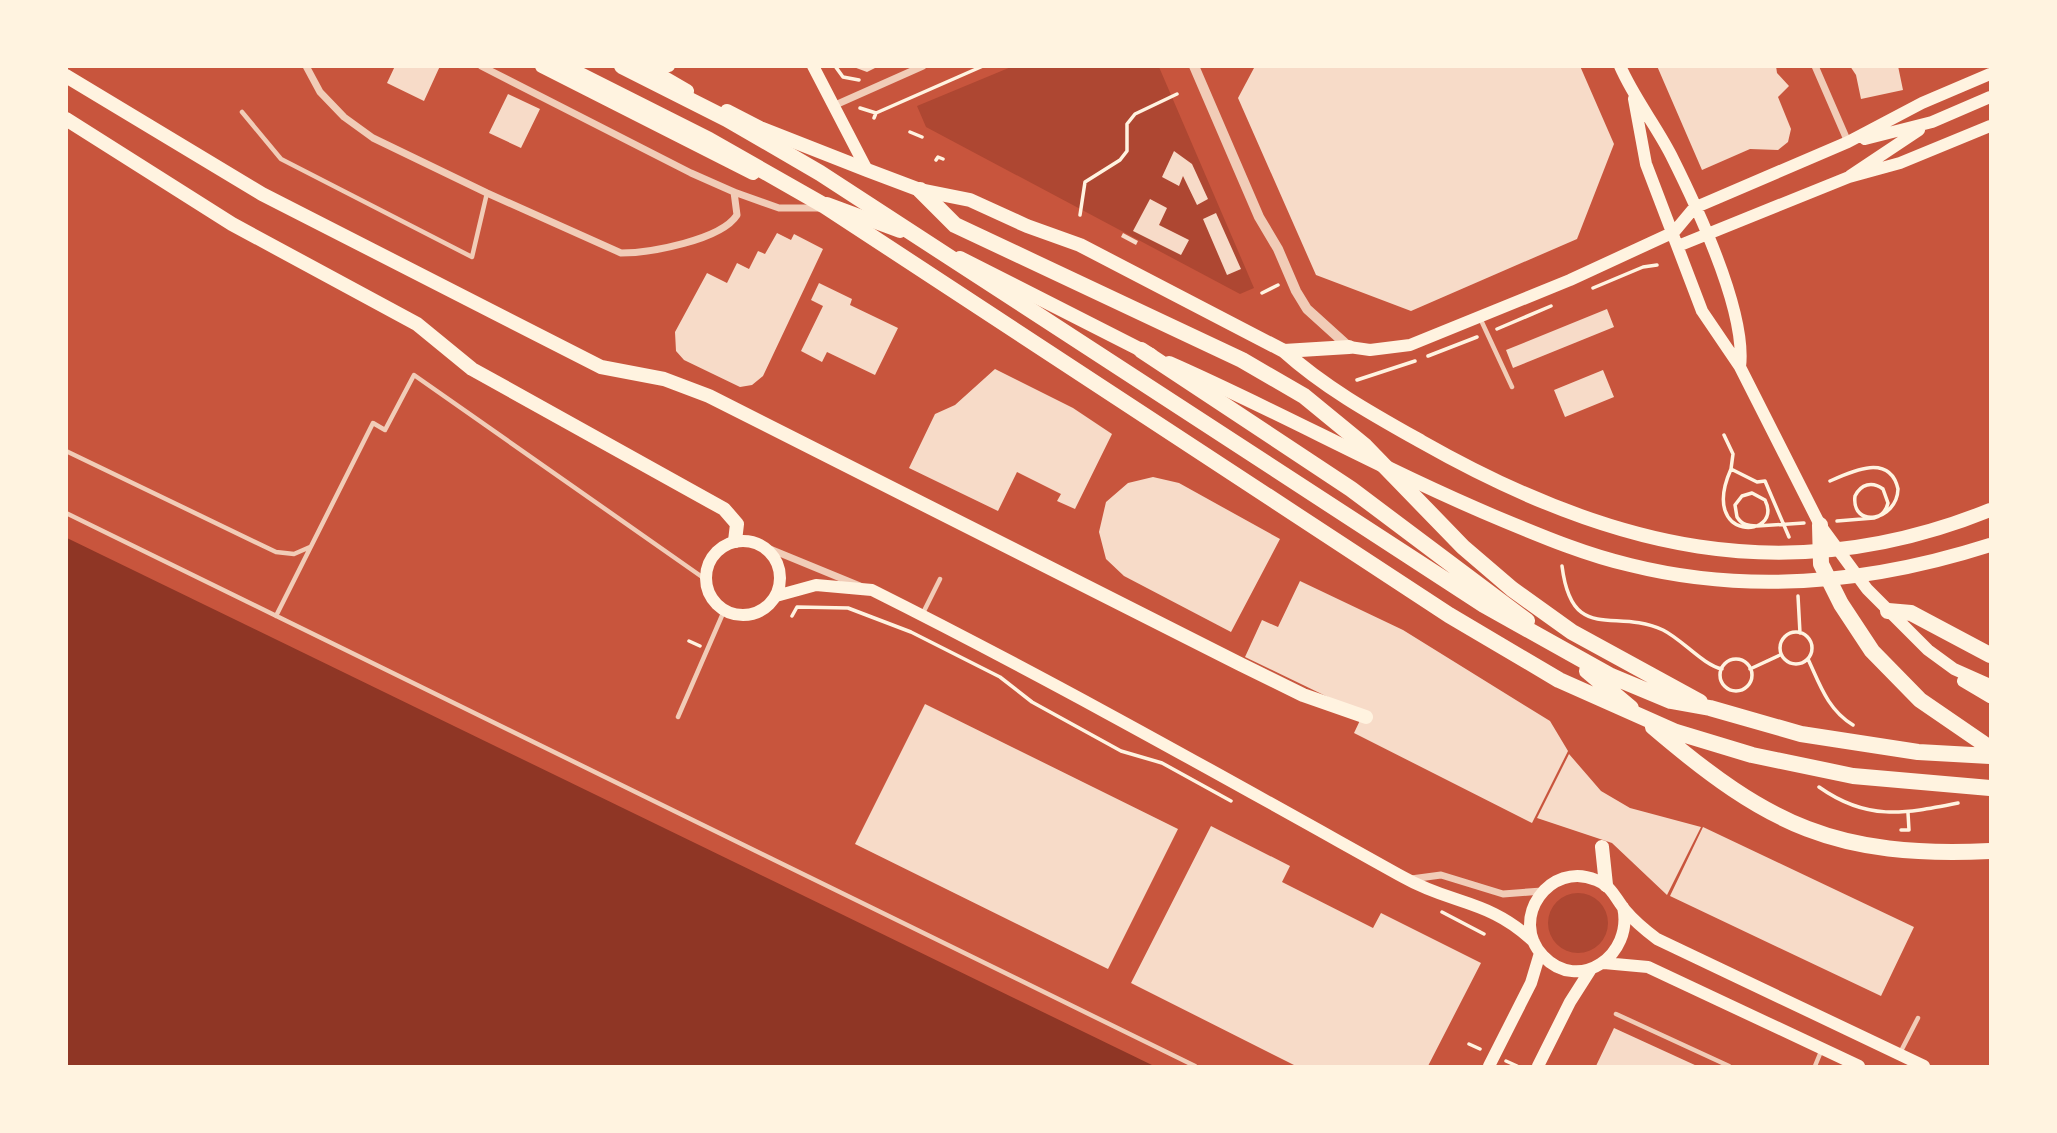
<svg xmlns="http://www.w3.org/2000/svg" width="2057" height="1133" font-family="Barlow,sans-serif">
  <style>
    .green { fill: #ae4732 }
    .water { fill: #8f3625 }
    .building { fill: #f7dbc8 }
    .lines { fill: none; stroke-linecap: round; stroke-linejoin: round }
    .path { stroke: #fff3e0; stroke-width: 3.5 }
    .service { stroke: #f1ccb7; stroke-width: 4.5 }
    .minor { stroke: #f1ccb7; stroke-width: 7 }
    .tertiary { stroke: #f1ccb7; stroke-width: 10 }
    .secondary { stroke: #fff3e0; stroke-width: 12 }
    .trunk { stroke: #fff3e0; stroke-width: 14 }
    .motorway { stroke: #fff3e0; stroke-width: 16 }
  </style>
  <rect width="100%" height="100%" fill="#c8553d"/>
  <path class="green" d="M1011,67H1159L1254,288L1240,294L926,127L917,106Z
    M1548 923a30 30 0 1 1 60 0a30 30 0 1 1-60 0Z"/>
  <path class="water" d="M67,538L1154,1066H67Z"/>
  <path class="building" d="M395,66H440L424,101L387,83Z
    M851,66H879L867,72Z
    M1261,66H1580L1614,144L1577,239L1411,311L1316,275L1238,98L1254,68Z
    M1657,66H1776L1777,73L1789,86L1778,97L1791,129L1788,142L1778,150L1750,149L1702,170Z
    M1850,66H1898L1903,90L1861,99L1856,75Z
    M508,94L540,109L521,148L489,133Z
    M1174,151L1192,164L1208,199L1197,205L1183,176L1179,186L1162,177Z
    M1150,199L1167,208L1159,225L1189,240L1181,255L1133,231Z
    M1216,213L1241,269L1227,275L1203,219Z
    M777,233L791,240L794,234L823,249L763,376L752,385L740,387L684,360L676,351L675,332L707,273L727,283L737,263L749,269L758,251L765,254Z
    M1123,233L1138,241L1136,245L1121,237Z
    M819,283L852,299L850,305L898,328L875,375L827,352L822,362L801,351L823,306L811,300Z
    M1607,309L1614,327L1513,368L1506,350Z
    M995,369L1073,408L1112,434L1075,509L1057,501L1061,494L1017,472L998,511L909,468L935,414L955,405Z
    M1603,370L1614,397L1565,417L1554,390Z
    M1153,477L1179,483L1280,539L1231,632L1124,576L1106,559L1099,532L1106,502L1128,483Z
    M1300,581L1403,630L1550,721L1568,751L1532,823L1354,733L1363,714L1245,657L1262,620L1278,627Z
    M925,704L1178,829L1108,969L855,844Z
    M1569,754L1601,791L1630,808L1701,827L1667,895L1612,843L1537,818Z
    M1211,826L1290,866L1282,882L1373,928L1381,913L1481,963L1428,1066H1296L1131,983Z
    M1703,827L1914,927L1881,996L1670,896Z
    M1614,1028L1697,1066H1596Z"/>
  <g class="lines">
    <path class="path" d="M835,66L843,77L859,80
      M860,108L876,113
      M874,118L876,113L983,66
      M910,132L922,137
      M936,160L938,157L943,159
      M1080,215L1085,182L1120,160L1127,151V124L1135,114L1177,94
      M1593,288L1643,267L1657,265
      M1262,293L1278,285
      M1497,329L1551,306
      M1428,356L1477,337
      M1357,380L1415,361
      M1724,435L1733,454L1731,469L1757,482L1765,481L1789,537
      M1731,469C1698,543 1784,539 1765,500L1752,493L1742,496L1735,505L1737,517C1742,525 1748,526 1757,526L1804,523
      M1830,481C1852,471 1890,453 1898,489C1897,521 1851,529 1855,496C1861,484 1872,481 1883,489L1888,503C1886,511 1882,516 1874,518L1837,521
      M1562,566C1572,645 1614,607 1663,630C1683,640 1703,665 1722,669
      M1798,596L1800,633
      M792,616L797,607L848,608L911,632L1000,677L1032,702L1121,751L1162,763L1231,801
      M1780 648a16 16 0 1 1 32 0a16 16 0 1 1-32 0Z
      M689,641L700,646
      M1808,659C1820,685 1828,710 1853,725
      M1720 675a16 16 0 1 1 32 0a16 16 0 1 1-32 0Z
      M1750,669L1780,655
      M1819,787C1867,821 1903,814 1958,803
      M1901,830H1909L1908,813
      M1442,912L1484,934
      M1469,1044L1480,1049
      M1506,1061L1517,1066"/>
    <path class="service" d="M242,112L281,159L472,257L487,193
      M1480,318L1512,387
      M66,451L276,552L294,554L310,547
      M66,513L1195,1066
      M922,615L940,579
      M276,616L373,423L385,430L414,375L705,579
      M678,717L724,611
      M1616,1014L1729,1066
      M1901,1051L1918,1018
      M1815,1066L1822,1049"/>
    <path class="minor" d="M306,66L320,92L344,117L373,138L487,193L621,253C650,253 721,240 737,215L734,192
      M481,66L691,173L734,192L779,208H822
      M1815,66L1848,142
      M833,106L923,66
      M760,545L860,586
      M1411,879L1441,875L1503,894L1542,891"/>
    <path class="tertiary" d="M1194,66L1259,217L1278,249L1296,291L1307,309L1349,347"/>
    <path class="secondary" d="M813,66L867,170
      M1620,66C1634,98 1655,124 1671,155C1696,205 1747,312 1740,367
      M647,68L669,66
      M1634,99L1646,164L1702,311L1740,367L1820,525L1867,589L1928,650L1954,669L1990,685
      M1865,139L1932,122L1990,97
      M1850,176L1919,130
      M1678,246L1849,177L1900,163L1990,126
      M1349,347L1370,350L1410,345L1570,280L1674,232L1694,208L1848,142L1922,103L1990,74
      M706 578a37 37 0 1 1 74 0a37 37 0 1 1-74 0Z
      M776,596L816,585L872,590C1052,680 1227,779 1403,877C1452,905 1489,899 1534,942
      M1963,681L1990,697
      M1623,907C1634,955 1579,994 1543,956C1508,919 1550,860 1596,880C1612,886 1615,898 1625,910C1635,922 1645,930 1657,939L1924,1066
      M1604,963L1648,967L1859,1066
      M1489,1066L1531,983L1540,953
      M1538,1066L1570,1002L1591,969"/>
    <path class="trunk" d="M542,66L753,173
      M644,66L687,91
      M66,76L262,194L601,367L664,379L709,396L1240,664L1303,695L1366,717
      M727,111L760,128L867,170L920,190L970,200L1027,226L1080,245L1284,351C1325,388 1374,415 1422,442C1607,547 1785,593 1990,510
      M66,119L232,224L417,324L472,369L724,509L737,524L735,541
      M827,204L900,231
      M960,258L1151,355
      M1284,351L1349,347
      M1169,363C1283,413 1391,474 1505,521C1546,538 1587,555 1630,565C1750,595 1874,582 1990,545
      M1602,847L1606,885"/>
    <path class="motorway" d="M562,66L709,140L825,206L1449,615L1559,680L1676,732L1752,755L1853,776L1990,788
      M622,66L727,119L820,173L1484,605L1611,676L1671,701L1710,708L1801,734L1918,752L1990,756
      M920,190L955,225L1242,360L1304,396L1365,446L1463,547L1512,589L1572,632L1700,702
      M1141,350L1351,489L1527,621
      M1820,525L1821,564L1841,604L1872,651L1920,700L1990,748
      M1888,611L1911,613L1990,655
      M1587,671L1631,708
      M1653,727C1769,826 1836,858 1990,851"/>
  </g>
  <rect width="2057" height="1133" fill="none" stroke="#fff3e0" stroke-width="136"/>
</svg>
